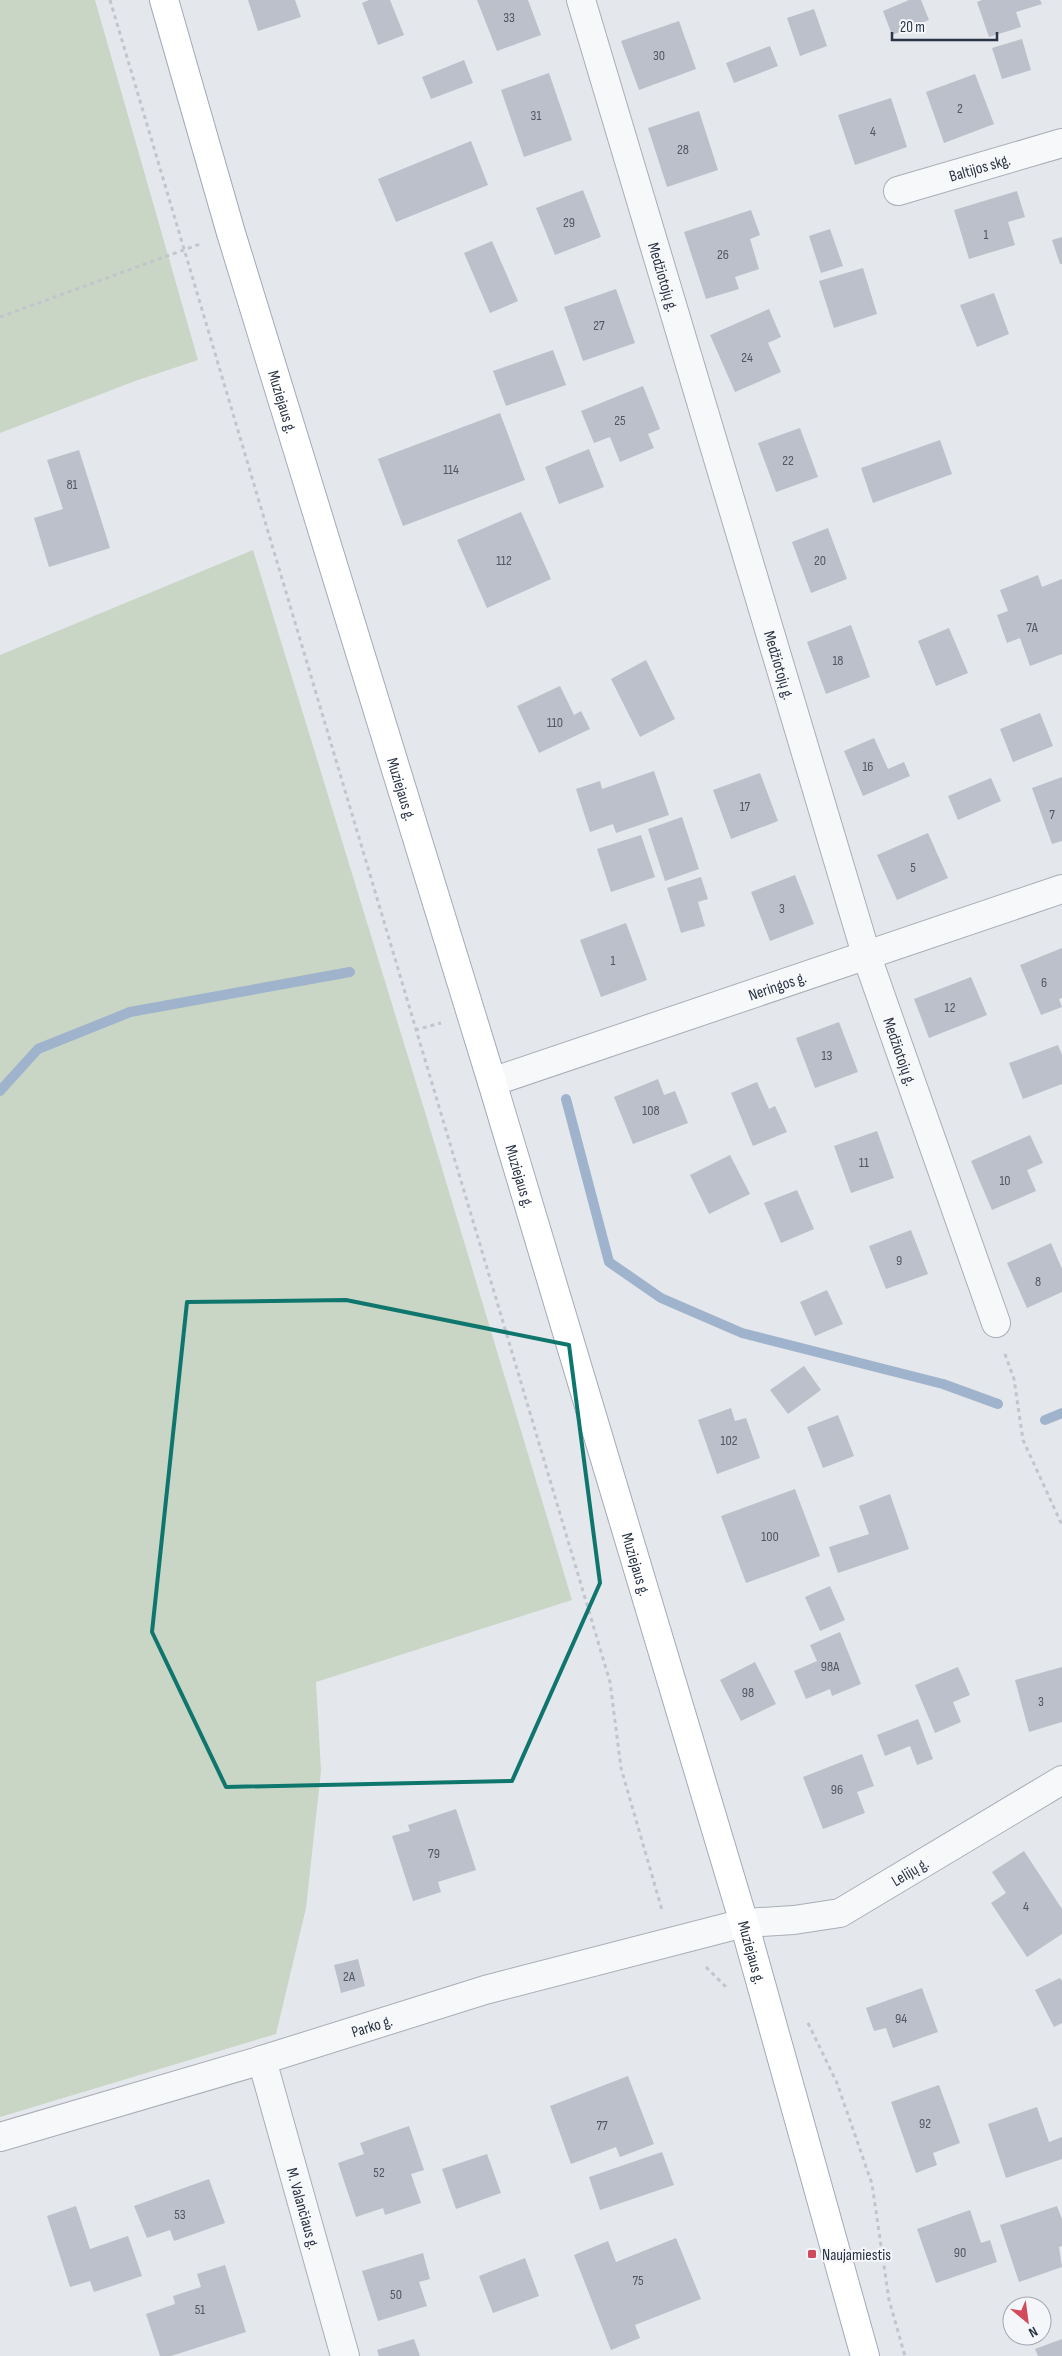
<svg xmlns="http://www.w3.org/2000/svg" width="1062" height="2356" font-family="'Sofia Sans Condensed',sans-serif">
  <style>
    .green { fill: #c9d6c5 }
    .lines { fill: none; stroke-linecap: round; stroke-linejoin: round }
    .stream { stroke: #9fb4cc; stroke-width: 10 }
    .building { fill: #bbc0ca }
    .minor-casing { stroke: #a9aeb7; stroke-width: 30 }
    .major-casing { stroke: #a3abb8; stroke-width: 30 }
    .path { stroke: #c2c5cb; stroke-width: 3; stroke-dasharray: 4 4; stroke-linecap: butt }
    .minor { stroke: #f7f8fa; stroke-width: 28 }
    .major { stroke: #fff; stroke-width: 28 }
    .marked { fill: none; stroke: #0f766e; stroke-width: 4; stroke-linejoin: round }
    .poi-dot { fill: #d1495b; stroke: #f4f6f9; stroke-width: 2 }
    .labels { text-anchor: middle; stroke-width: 4; stroke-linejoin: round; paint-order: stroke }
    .number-label { font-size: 14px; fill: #4f5766 }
    .street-label { font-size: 16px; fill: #2b3445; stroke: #f4f6f9 }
    .poi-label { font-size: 16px; fill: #2b3445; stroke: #f4f6f9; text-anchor: start }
  </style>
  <rect width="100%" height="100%" fill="#e4e7ec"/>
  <path class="green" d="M0,0H95L198,360L135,381L0,433Z
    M253,550L425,1112L572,1600L316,1682L321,1771L306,1908L276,2034L0,2117V655Z"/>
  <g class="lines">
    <path class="stream" d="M0,1091L38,1049L130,1012L350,972
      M566,1099L609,1262L661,1298L742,1333L943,1384L998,1404
      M1045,1420L1062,1413"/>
  </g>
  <path class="building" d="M248,0H295L301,17L258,31Z
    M369,0H390L404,35L378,45L362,3Z
    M477,0H528L541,35L497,51Z
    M909,0H921L929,20L892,35L883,11Z
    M982,0H1040L1042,4L1016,12L1021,27L989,37L977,2Z
    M814,9L827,46L800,56L787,18Z
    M679,21L696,69L639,90L621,41Z
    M1022,39L1031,70L1002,79L992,48Z
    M770,46L778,66L734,83L726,63Z
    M464,60L473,83L431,99L422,77Z
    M549,73L572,140L524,157L501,90Z
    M975,74L994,124L944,143L926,92Z
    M891,98L907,147L855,165L838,115Z
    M699,111L718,170L667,187L648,128Z
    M471,141L488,185L396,222L378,179Z
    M583,190L601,237L555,255L536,208Z
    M1017,191L1025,217L1008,222L1015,245L969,259L954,210Z
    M751,210L760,235L750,239L759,269L735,277L739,289L706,299L684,232Z
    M830,229L843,266L821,273L809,236Z
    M1062,237V264H1060L1052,240Z
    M492,241L518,301L490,313L464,253Z
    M863,268L877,314L834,328L819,281Z
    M616,289L635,343L583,361L564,307Z
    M994,293L1009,334L977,347L960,305Z
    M769,309L781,337L768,343L781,372L735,392L710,335Z
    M553,350L566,385L506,406L493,371Z
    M643,386L660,429L648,434L654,448L620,462L610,437L594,443L581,411Z
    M500,413L525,480L403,526L378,459Z
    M800,428L818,477L776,492L758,443Z
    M940,440L952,474L873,503L861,468Z
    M589,449L604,487L559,504L545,467Z
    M79,450L110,548L49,567L34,518L63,509L47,460Z
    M521,512L551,579L487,608L457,540Z
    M828,528L847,579L811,593L792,542Z
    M1038,575L1042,587L1062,579V654L1030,666L1020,638L1007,643L997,615L1008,611L1000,590Z
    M851,625L870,677L826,694L807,642Z
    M949,628L968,673L936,686L918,641Z
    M646,660L675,719L640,737L611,679Z
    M560,686L574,715L581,711L590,729L539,753L517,706Z
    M1040,713L1053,746L1013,762L1000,729Z
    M874,738L888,769L904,762L910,776L863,796L844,751Z
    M654,771L669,815L616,833L613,824L590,832L576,789L600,781L602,789Z
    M760,773L778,821L731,839L713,790Z
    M1062,777V841L1052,844L1032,788Z
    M991,778L1001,801L958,820L948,796Z
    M682,817L699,869L665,881L648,829Z
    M928,833L948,878L897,900L877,855Z
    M641,835L655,877L611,892L597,849Z
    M795,875L814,924L770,941L751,892Z
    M701,877L708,899L698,902L705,926L681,933L667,888Z
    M626,923L647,980L601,997L580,940Z
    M1062,948V998L1059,999L1062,1007L1041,1015L1020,965Z
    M971,977L987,1015L929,1038L914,999Z
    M839,1022L858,1072L815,1088L796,1038Z
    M1058,1045L1062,1055V1084L1023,1099L1009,1063Z
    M658,1079L664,1095L675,1091L688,1123L633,1144L614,1097Z
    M757,1082L769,1109L775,1106L787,1132L753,1146L731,1093Z
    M877,1131L894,1178L851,1193L834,1146Z
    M1030,1135L1043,1163L1027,1170L1036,1191L992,1210L971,1161Z
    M730,1155L750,1194L709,1214L690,1175Z
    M797,1190L814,1229L781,1243L764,1203Z
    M911,1230L928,1274L886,1289L869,1246Z
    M1051,1243L1062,1269V1292L1027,1308L1007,1263Z
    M827,1290L843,1324L815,1336L800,1302Z
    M804,1366L821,1390L788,1414L770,1390Z
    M731,1408L735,1421L746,1418L760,1458L717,1474L698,1420Z
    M838,1415L854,1456L823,1468L807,1427Z
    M795,1489L820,1556L746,1583L721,1516Z
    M890,1494L909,1549L838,1573L829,1547L869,1534L859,1506Z
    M830,1586L845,1620L820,1631L805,1597Z
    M840,1632L861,1684L832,1696L830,1689L806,1699L794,1671L817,1661L810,1645Z
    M755,1662L776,1704L741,1721L720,1680Z
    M958,1667L970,1695L953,1702L961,1722L935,1733L915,1685Z
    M1062,1667V1722L1029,1732L1015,1680Z
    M918,1719L933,1759L917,1765L910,1746L885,1756L877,1735Z
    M862,1754L874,1786L857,1792L865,1813L823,1829L803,1777Z
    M456,1809L476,1870L438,1882L441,1892L413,1901L392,1836L410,1831L408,1825Z
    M1024,1851L1062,1909V1934L1027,1957L991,1903L1006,1893L992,1872Z
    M358,1959L365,1986L341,1993L334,1965Z
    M1060,1978L1062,1981V2023L1054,2027L1035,1990Z
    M922,1988L938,2032L893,2048L886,2028L874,2031L866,2008Z
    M628,2076L654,2144L620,2157L616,2147L571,2164L550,2106Z
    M939,2085L960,2143L933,2153L937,2165L916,2173L891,2102Z
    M1037,2107L1049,2142L1062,2137V2159L1006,2178L988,2124Z
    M409,2126L424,2170L411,2174L421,2203L385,2215L383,2208L356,2217L338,2163L364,2154L360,2143Z
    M662,2152L674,2185L600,2210L589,2177Z
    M487,2154L501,2193L456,2209L442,2169Z
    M209,2179L225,2223L174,2241L170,2230L147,2238L134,2206Z
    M76,2206L90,2249L128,2236L142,2276L94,2292L90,2281L70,2287L47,2216Z
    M1057,2206L1062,2219V2246L1059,2247L1062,2267L1019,2282L1000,2225Z
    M970,2210L981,2243L990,2240L997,2262L936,2283L917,2229Z
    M676,2238L701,2299L635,2325L640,2338L611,2350L574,2255L608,2241L616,2262Z
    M423,2253L430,2279L419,2282L427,2306L378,2321L362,2271Z
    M525,2258L539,2296L493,2313L479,2276Z
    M225,2265L246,2332L171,2356H160L146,2314L175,2304L173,2296L201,2287L197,2274Z
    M414,2339L420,2356H379L377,2350Z
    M1062,2339V2356H1038L1035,2349Z"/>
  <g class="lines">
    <g class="minor-casing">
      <g id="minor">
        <path id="s1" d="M581,0L866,954L996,1323"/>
        <path id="s2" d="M898,191L1062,143"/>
        <path id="s3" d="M492,1082L1062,889"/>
        <path id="s4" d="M262,2060L345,2356"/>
        <path id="s5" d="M0,2137L262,2060L485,1990L744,1923L794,1920L840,1913L1062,1780"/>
      </g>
    </g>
    <g class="major-casing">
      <g id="major">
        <path id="s6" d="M164,0L231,233L492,1082L744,1923L865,2356"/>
      </g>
    </g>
    <path class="path" d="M110,0L610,1682L621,1768L662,1910
      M0,317L200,244
      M415,1030L441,1023
      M1005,1354L1014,1379L1023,1440L1062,1525
      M706,1967L728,1989
      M808,2023L837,2083L872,2184L889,2300L905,2356"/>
    <use href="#minor" class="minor"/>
    <use href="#major" class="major"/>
  </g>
  <path class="marked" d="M346,1300L569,1345L600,1583L512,1781L226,1787L152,1632L187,1302Z"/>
  <rect class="poi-dot" x="807" y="2249" width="10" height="10" rx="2.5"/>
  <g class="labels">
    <g class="number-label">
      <text x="509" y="22">33</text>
      <text x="659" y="60">30</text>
      <text x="960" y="113">2</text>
      <text x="536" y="120">31</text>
      <text x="873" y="136">4</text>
      <text x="683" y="154">28</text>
      <text x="569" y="227">29</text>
      <text x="986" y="239">1</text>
      <text x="723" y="259">26</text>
      <text x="599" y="330">27</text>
      <text x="747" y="362">24</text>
      <text x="620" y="425">25</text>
      <text x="788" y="465">22</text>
      <text x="451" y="474">114</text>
      <text x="72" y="489">81</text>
      <text x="504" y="565">112</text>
      <text x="820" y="565">20</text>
      <text x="1032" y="632">7A</text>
      <text x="838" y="665">18</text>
      <text x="555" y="727">110</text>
      <text x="868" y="771">16</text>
      <text x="745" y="811">17</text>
      <text x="1052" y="819">7</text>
      <text x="913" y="872">5</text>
      <text x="782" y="913">3</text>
      <text x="613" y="965">1</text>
      <text x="1044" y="987">6</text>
      <text x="950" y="1012">12</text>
      <text x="827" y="1060">13</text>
      <text x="651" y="1115">108</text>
      <text x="864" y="1167">11</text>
      <text x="1005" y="1185">10</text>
      <text x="899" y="1265">9</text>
      <text x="1038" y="1286">8</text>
      <text x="729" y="1445">102</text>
      <text x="770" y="1541">100</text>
      <text x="830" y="1671">98A</text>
      <text x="748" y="1697">98</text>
      <text x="1041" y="1706">3</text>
      <text x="837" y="1794">96</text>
      <text x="434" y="1858">79</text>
      <text x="1026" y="1911">4</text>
      <text x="349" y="1981">2A</text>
      <text x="901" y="2023">94</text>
      <text x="925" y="2128">92</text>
      <text x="602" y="2130">77</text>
      <text x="379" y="2177">52</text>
      <text x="180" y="2219">53</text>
      <text x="960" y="2257">90</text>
      <text x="638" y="2285">75</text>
      <text x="396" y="2299">50</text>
      <text x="200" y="2314">51</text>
    </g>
    <g class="street-label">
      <text dy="6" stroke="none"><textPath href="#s2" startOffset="85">Baltijos skg.</textPath></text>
      <text dy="6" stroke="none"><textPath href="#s1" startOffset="289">Medžiotojų g.</textPath></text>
      <text dy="6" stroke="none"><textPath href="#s6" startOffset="419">Muziejaus g.</textPath></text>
      <text dy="6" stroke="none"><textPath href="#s1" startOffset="694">Medžiotojų g.</textPath></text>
      <text dy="6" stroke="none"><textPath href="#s6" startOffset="824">Muziejaus g.</textPath></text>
      <text dy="6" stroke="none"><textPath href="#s3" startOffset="301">Neringos g.</textPath></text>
      <text dy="6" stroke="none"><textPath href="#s1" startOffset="1099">Medžiotojų g.</textPath></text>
      <text dy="6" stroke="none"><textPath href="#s6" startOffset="1229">Muziejaus g.</textPath></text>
      <text dy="6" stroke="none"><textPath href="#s6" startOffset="1634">Muziejaus g.</textPath></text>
      <text dy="6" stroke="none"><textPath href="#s5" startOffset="952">Lelijų g.</textPath></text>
      <text dy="6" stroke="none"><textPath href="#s6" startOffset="2039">Muziejaus g.</textPath></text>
      <text dy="6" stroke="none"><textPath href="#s5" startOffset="388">Parko g.</textPath></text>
      <text dy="6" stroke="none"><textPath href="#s4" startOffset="154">M. Valančiaus g.</textPath></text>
    </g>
    <g class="poi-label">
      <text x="822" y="2260">Naujamiestis</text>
    </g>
  </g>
  <g transform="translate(1027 2321) rotate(151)"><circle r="24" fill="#f4f6f9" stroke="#a4a8b1"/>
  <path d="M0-4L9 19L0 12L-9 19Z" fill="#d1495b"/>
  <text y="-8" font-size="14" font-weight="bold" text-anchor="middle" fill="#2b3445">N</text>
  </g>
  <path d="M892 32v8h105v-8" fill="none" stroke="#2b3445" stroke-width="2.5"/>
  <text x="900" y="32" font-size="15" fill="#2b3445" stroke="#f4f6f9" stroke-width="4" paint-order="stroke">20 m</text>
</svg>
